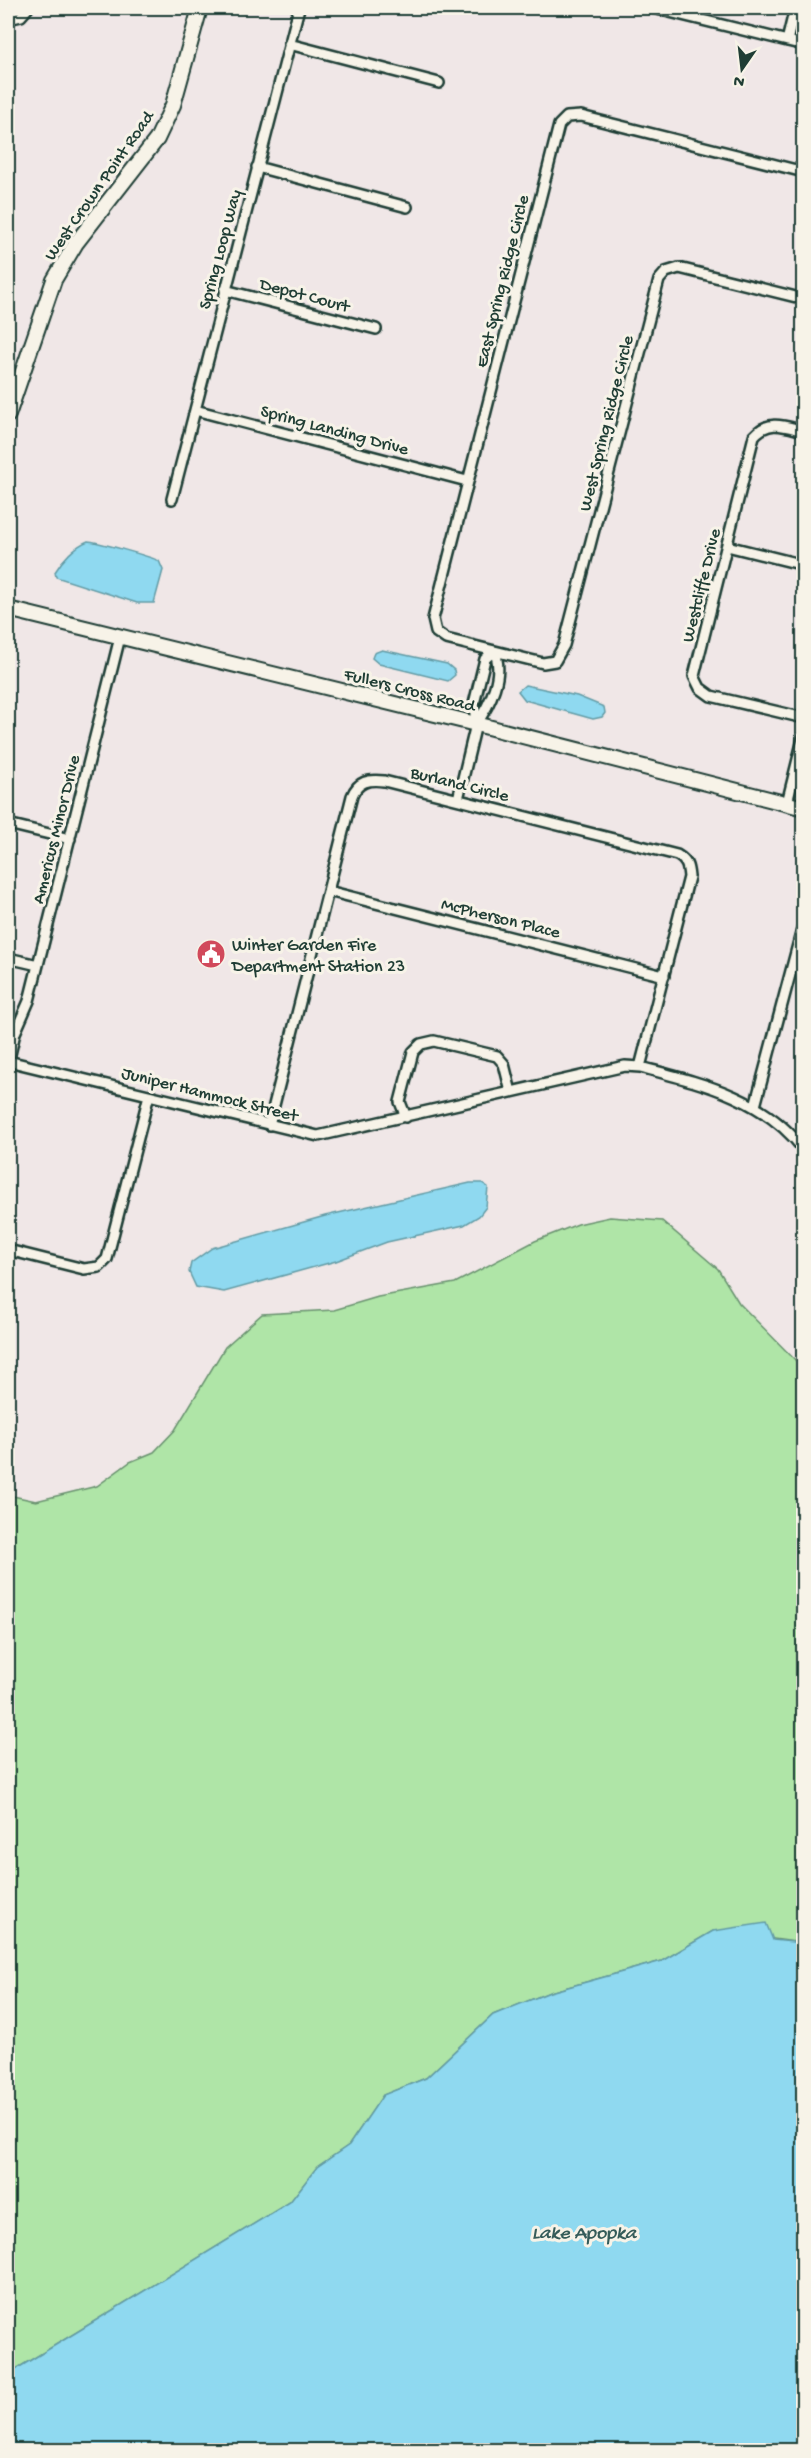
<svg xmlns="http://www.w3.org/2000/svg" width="811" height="2458" font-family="'Gochi Hand',sans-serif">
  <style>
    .green { fill: #afe5a7; stroke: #67916e; stroke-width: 1.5 }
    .water { fill: #8fd9f0; stroke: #629ba5; stroke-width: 1.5 }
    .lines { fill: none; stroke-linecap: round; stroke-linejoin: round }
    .street-casing { stroke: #1f3d34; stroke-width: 14 }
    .secondary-casing { stroke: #1f3d34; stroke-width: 18 }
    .street { stroke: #f7f3e8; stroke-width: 9 }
    .secondary { stroke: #f7f3e8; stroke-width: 14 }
    .labels { text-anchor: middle; stroke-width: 6; stroke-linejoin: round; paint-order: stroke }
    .street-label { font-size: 18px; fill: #1f3d34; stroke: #f7f3e8 }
    .poi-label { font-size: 18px; fill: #1f3d34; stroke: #f7f3e8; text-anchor: start }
    .water-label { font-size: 20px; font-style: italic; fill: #355c5a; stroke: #f7f3e8 }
  </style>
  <rect width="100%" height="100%" fill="#f0e7e7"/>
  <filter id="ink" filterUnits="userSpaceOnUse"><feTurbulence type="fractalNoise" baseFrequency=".0167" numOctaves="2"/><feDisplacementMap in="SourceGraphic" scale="12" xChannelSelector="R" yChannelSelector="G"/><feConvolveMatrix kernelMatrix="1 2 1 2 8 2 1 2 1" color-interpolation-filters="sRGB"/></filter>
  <g filter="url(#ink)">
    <path class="green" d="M610,1217L662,1221L718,1269L739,1303L803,1368V1943L713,1931L662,1961L550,1992L493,2015L426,2078L383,2095L349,2145L317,2167L290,2202L8,2374V1495L36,1501L97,1486L130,1462L154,1452L175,1430L225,1347L262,1314L334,1310L378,1297L455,1283L535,1241L578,1224Z"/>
    <path class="water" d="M88,541C95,541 155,558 159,561L163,570L154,603H137L56,577L55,572C62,560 75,546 88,541Z
      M382,650L447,664L454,670L455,675L448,681L379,664L372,658L374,653Z
      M525,685L577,696L604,707L605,713L602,717L593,719L525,700L518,691Z
      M470,1183H482L488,1187L486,1207L479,1216L464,1225L387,1242L336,1261L224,1292L196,1287L189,1272L191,1263L212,1248L325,1216Z
      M766,1923L773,1940L803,1943V2450H8V2374L290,2202L317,2167L349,2145L383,2095L426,2078L493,2015L550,1992L662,1961L713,1931Z"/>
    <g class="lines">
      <g class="street-casing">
        <path id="street" d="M653,8L804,45
          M8,19L21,16L28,8
          M787,41L795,8
          M289,44L439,83
          M257,167L407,207
          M804,172L581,116L567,117L559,125L433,619L436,632L446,639L543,663L555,661L564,645L659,280L666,272L679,268L804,299
          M225,290L376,329
          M195,410L467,481
          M804,431C784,426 769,419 754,436L694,676L700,688L711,696L804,718
          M172,499L299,8
          M727,546L804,565
          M476,724C490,705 505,673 494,651
          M458,799L476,724L474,704L485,659L494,651
          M787,803L804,735
          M8,824L70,839
          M328,891L664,976
          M8,958L38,965
          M8,1061L318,1136L625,1066L640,1067C701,1083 764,1097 804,1150
          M8,1063L15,1033L29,1001L120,637
          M755,1106L804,922
          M406,1117L400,1102L413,1052L421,1044L434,1041L497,1056L504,1064L511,1092
          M269,1125L352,796C358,781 369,779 384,781L677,855C687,861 688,866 689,877L640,1067
          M8,1250L84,1269L99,1267L107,1259L149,1095"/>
      </g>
      <g class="secondary-casing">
        <path id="secondary" d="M8,415L54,280L76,243L157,139L173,105L200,8
          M8,609L476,724L804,808"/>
      </g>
      <use href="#street" class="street"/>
      <use href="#secondary" class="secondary"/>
    </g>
  </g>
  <defs>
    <g id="civic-disc" transform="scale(1.5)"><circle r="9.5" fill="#d1495b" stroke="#f7f3e8"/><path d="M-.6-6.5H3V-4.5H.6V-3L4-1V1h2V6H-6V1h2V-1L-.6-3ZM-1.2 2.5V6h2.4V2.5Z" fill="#fff"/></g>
  </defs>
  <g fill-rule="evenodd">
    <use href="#civic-disc" x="211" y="954"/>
  </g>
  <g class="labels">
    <g class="street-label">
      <text transform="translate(98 185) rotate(-55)" y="6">West Crown Point Road</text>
      <text transform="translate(219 249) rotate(-75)" y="6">Spring Loop Way</text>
      <text transform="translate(501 281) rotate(-76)" y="6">East Spring Ridge Circle</text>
      <text transform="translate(305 294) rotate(15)" y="6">Depot Court</text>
      <text transform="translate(605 423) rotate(-76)" y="6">West Spring Ridge Circle</text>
      <text transform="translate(335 429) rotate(15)" y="6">Spring Landing Drive</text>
      <text transform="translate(700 585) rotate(-76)" y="6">Westcliffe Drive</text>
      <text transform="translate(410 689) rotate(14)" y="6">Fullers Cross Road</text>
      <text transform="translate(460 783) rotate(14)" y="6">Burland Circle</text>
      <text transform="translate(55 829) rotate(-76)" y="6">Americus Minor Drive</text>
      <text transform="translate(501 917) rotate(14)" y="6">McPherson Place</text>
      <text transform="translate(210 1093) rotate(14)" y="6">Juniper Hammock Street</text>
    </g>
    <g class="poi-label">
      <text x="232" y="950">Winter Garden Fire<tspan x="232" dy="21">Department Station 23</tspan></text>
    </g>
    <g class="water-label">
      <text x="584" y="2238">Lake Apopka</text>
    </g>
  </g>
  <rect width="811" height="2458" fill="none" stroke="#f7f3e8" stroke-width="30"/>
  <rect x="15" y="15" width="781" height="2428" fill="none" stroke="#1f3d34" stroke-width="2" filter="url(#ink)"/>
  <g transform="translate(742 69) rotate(194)" stroke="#f7f3e8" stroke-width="4.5" paint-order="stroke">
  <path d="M0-4.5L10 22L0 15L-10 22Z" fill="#1f3d34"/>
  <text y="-9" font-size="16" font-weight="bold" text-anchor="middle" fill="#1f3d34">N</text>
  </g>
</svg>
